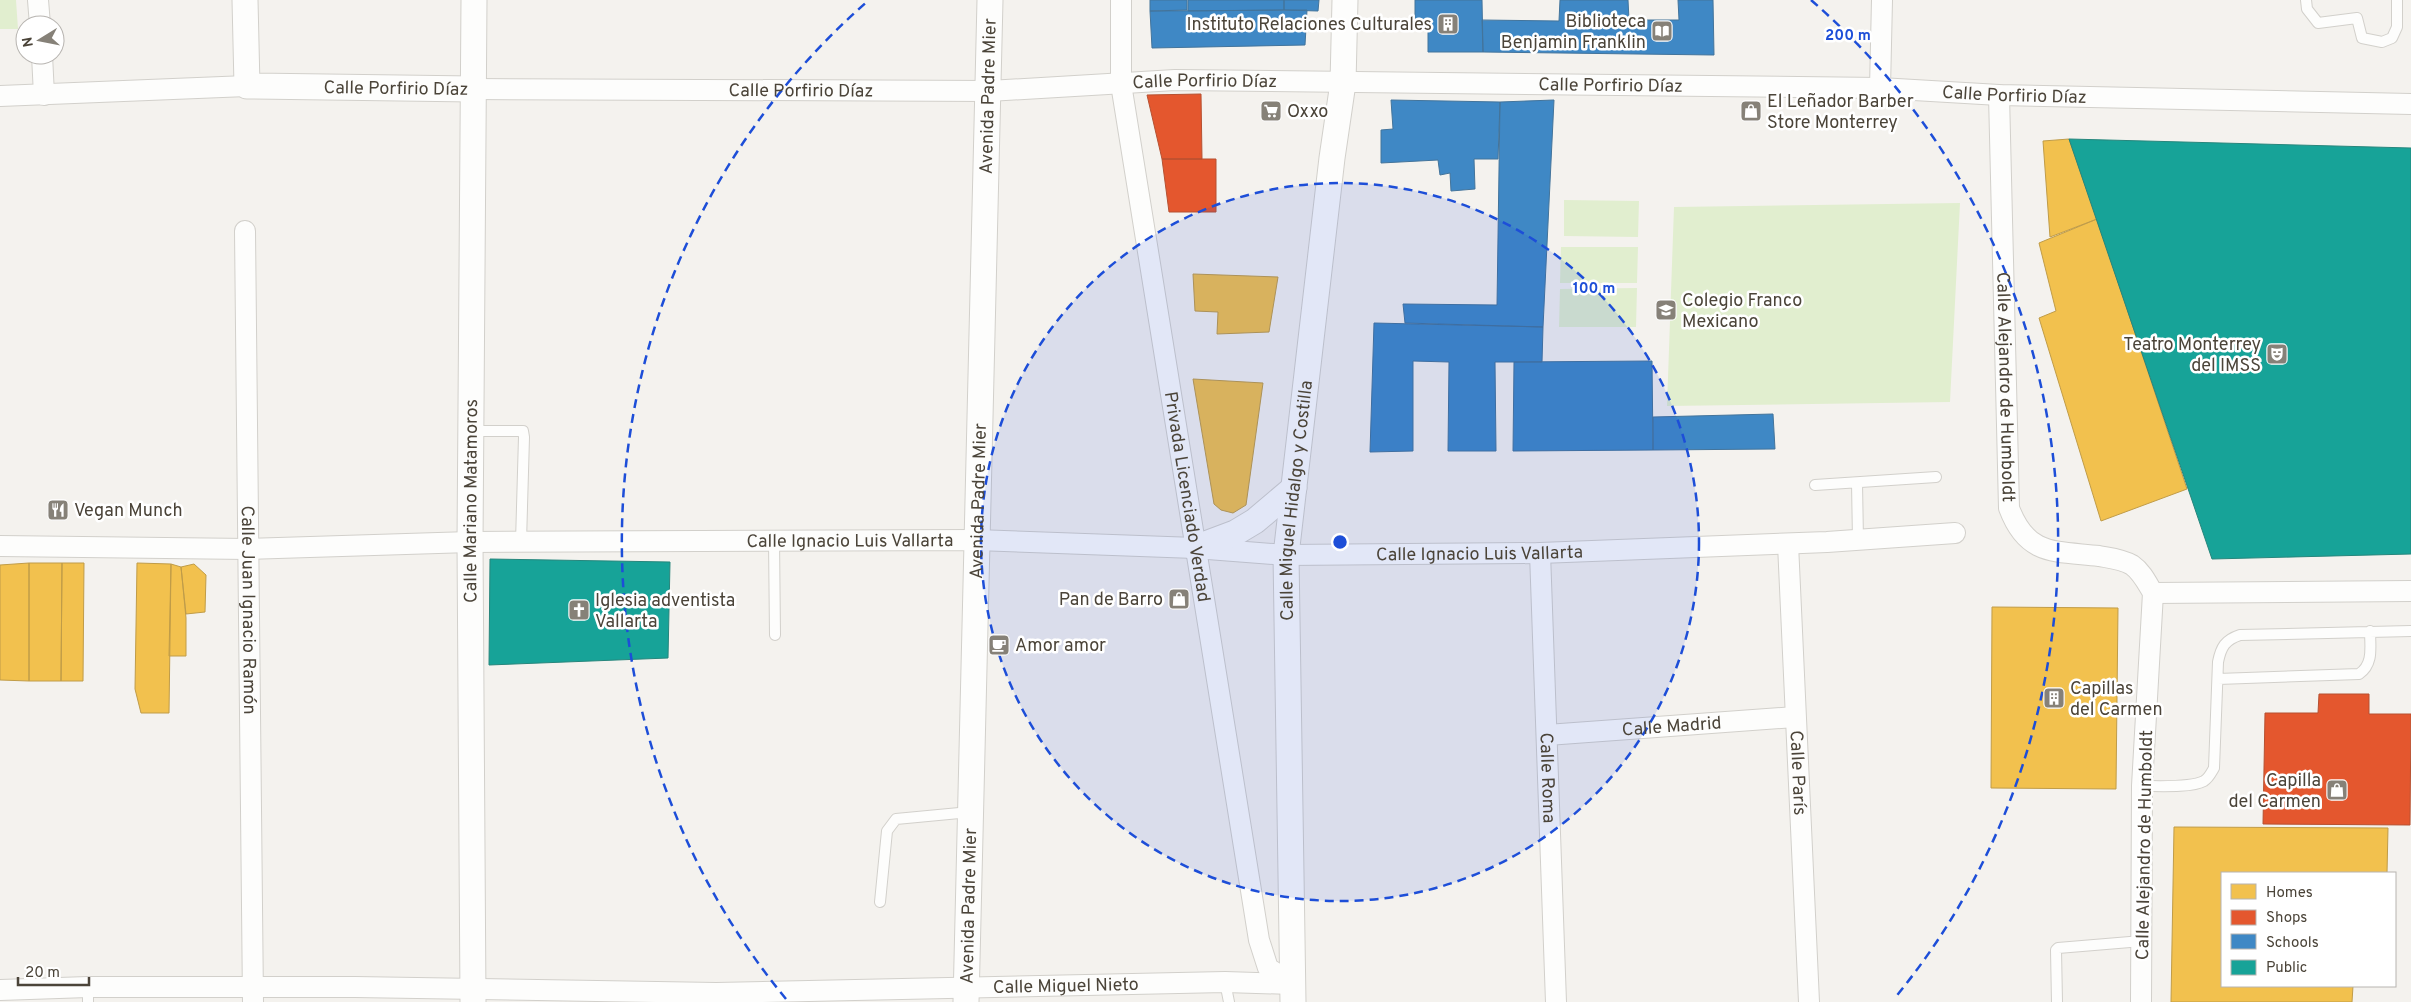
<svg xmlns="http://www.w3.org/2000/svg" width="2411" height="1002" font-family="Overpass,sans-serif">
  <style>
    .green { fill: #e1eecf }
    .homes { fill: #f2c14e; stroke: #c09c48 }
    .shops { fill: #e4572e; stroke: #b65131 }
    .schools { fill: #3f88c5; stroke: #43749b }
    .public { fill: #17a398; stroke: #27867c }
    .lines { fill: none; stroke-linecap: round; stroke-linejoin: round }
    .service-casing { stroke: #d2d0cb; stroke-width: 12 }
    .minor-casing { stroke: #d2d0cb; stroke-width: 22 }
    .tertiary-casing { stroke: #d2d0cb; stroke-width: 27 }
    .service { stroke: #fdfdfc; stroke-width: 10 }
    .minor { stroke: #fdfdfc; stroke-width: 20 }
    .tertiary { stroke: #fdfdfc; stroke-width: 25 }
    .ring { fill: none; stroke: #1d4ed8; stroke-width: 2.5; stroke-dasharray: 9 6 }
    .labels { text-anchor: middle; stroke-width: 5; stroke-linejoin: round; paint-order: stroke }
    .poi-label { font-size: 18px; fill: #4b4439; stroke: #fff; text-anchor: start }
    .street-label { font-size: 18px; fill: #4b4439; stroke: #fff }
    .centre { fill: #1d4ed8; stroke: #fff; stroke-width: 2.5 }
    .ring-label { font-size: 15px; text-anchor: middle; font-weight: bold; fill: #1d4ed8; stroke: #fff; stroke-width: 5; stroke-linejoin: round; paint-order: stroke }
  </style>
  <rect width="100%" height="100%" fill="#f4f2ee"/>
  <path class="green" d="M0,0H16L18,29H0Z
    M1564,200L1639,201L1638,237L1564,236Z
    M1960,203L1950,402L1667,406L1674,207Z
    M1561,247H1638L1637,283H1560Z
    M1637,288L1636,327H1559L1560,289Z"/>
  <path class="homes" d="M2069,139L2097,219L2050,237L2043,141Z
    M2097,219L2187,489L2101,521L2039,318L2056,311L2039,243Z
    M1193,274L1278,277L1269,332L1217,334L1218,312L1195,311Z
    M1193,379L1263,383L1246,505L1233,513L1221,510L1214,504Z
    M29,563H62L61,681H29Z
    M29,563V681L0,680V565Z
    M62,563H84L83,681H61Z
    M137,563L171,564L169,713H141L135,689Z
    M171,564L181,567L186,618V656H169Z
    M194,564L206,575L205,612L186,614L181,567Z
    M1992,607L2118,608L2116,789L1991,788Z
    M2174,827L2388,828L2387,873H2222V986H2353L2352,1002H2171Z"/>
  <path class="shops" d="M1201,94L1202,159H1162L1147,95Z
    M1162,159H1216V212H1169Z
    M2319,694H2369V714H2411L2410,825L2263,824L2265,713H2318Z"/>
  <path class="schools" d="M1150,0H1187V10L1150,11Z
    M1188,0H1284V10L1188,11Z
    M1284,0H1319L1318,11L1284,10Z
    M1415,0H1482L1483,52H1428V28L1415,27Z
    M1560,0H1628L1629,20H1679L1678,0H1713L1714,55L1483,52L1482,20L1559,21Z
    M1307,10L1305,45L1152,48L1150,11Z
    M1391,100L1500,102L1498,159H1474L1475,189L1451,191L1450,173L1440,175L1438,160L1381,163V130L1393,129Z
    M1554,100L1543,327L1405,323L1403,304L1497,305L1500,102Z
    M1374,323L1543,327L1542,362H1495L1496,451H1448L1449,362L1413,361V451L1370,452Z
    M1652,361L1653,450L1513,451L1514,362Z
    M1773,414L1775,449L1653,450V417Z"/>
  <path class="public" d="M2069,139L2411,148V554L2212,559Z
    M490,559L670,562L668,658L489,665Z"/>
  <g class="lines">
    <g class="service-casing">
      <path id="service" d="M2306,0L2307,9L2318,23L2357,18L2362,38L2382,42L2392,38L2397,27V0
        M470,431H523L524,437L521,542
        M1857,483L1858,540
        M1815,485L1936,477
        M774,540L775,635
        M2218,679L2359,674C2374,664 2370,646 2370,631
        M2142,786C2158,786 2191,788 2204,781C2209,778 2211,773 2214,768L2218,662C2221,647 2225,640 2240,635L2411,631
        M880,902L887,831L896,819L970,812
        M1225,982L1229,1002
        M88,987V1002
        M2057,1002L2056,950L2058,948L2142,941"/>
    </g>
    <g class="minor-casing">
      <g id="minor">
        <path d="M38,0L40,25"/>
        <path id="s1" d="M1121,0V84L1259,940L1268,968L1276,973L1292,976"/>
        <path d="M42,55L44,95"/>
        <path d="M1880,88L1882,0"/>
        <path id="s2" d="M473,89L989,91L1175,80L1880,88L1999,95L2411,104"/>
        <path id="s3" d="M1999,95L2009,508C2027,556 2054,551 2099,556C2110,558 2122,559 2132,565C2142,572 2147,583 2153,593L2142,786L2141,1002"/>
        <path d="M0,96L247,86"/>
        <path id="s4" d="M245,231L253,1002"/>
        <path id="s5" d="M1788,544L1809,1002"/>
        <path id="s6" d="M0,546L248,549L470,542L976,540L1195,548L1286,555L1540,553L1827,542L1955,533"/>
        <path id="s7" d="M1540,553L1556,1002"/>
        <path d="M2153,593L2411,591"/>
        <path id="s8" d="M1547,735L1795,717"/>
        <path id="s9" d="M0,990L88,987H355L716,993L1225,982L1292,984"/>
      </g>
    </g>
    <g class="tertiary-casing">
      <g id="tertiary">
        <path id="s10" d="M245,0L247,86L473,89"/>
        <path d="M1195,548L1235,533L1255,521L1294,488"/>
        <path id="s11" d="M473,1002L470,542L474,0"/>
        <path id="s12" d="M966,1002L990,0"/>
        <path id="s13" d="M1293,1002L1286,555L1332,158L1343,83L1345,0"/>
      </g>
    </g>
    <use href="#service" class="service"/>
    <use href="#minor" class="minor"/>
    <use href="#tertiary" class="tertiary"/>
  </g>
  <circle cx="1340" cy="542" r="359" fill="#1d4ed8" fill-opacity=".12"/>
  <g class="ring">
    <circle cx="1340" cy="542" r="359"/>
    <path d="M786 999A718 718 0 0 1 869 0M1811 0A718 718 0 0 1 1894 999"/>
  </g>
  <defs>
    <g id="building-square" transform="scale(1.125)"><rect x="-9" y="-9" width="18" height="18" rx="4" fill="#868178" stroke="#fff"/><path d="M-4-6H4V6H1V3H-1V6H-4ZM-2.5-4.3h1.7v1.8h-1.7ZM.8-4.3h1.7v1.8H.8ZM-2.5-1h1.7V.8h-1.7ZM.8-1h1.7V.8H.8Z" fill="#fff"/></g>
    <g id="library-square" transform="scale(1.125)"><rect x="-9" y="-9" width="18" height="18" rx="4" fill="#868178" stroke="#fff"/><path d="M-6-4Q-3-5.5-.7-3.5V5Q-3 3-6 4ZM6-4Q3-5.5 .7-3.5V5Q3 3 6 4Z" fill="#fff"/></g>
    <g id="supermarket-square" transform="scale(1.125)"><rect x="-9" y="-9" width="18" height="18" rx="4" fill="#868178" stroke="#fff"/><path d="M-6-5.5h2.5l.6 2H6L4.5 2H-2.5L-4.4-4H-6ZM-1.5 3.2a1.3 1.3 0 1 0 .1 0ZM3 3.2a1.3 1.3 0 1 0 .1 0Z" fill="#fff"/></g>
    <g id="shop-square" transform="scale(1.125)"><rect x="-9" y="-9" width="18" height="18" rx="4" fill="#868178" stroke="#fff"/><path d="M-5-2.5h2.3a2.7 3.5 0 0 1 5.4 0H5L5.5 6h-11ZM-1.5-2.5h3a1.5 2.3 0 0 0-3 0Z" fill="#fff"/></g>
    <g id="school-square" transform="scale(1.125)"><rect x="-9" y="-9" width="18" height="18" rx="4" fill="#868178" stroke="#fff"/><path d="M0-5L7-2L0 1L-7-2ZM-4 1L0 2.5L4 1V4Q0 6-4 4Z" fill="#fff"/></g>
    <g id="theatre-square" transform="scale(1.125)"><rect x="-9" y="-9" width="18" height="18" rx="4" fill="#868178" stroke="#fff"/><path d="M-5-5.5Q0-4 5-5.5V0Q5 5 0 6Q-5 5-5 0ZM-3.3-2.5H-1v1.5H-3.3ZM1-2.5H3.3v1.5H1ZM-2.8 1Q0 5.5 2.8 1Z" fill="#fff"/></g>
    <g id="restaurant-square" transform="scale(1.125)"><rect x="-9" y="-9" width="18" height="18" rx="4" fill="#868178" stroke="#fff"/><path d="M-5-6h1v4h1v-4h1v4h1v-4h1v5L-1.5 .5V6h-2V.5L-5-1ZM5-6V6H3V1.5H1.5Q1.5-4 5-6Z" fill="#fff"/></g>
    <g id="church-square" transform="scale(1.125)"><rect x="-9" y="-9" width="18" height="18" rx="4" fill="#868178" stroke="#fff"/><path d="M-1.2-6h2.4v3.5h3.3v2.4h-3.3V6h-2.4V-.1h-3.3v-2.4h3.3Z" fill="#fff"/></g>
    <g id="cafe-square" transform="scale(1.125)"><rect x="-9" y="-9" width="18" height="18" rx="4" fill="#868178" stroke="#fff"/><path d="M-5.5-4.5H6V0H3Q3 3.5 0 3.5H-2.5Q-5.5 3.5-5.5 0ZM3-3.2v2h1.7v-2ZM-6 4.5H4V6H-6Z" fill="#fff"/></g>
  </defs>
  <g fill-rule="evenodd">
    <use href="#building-square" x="1448" y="24"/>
    <use href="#library-square" x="1662" y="31"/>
    <use href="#supermarket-square" x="1271" y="111"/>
    <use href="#shop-square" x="1751" y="111"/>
    <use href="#school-square" x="1666" y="310"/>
    <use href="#theatre-square" x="2277" y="354"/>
    <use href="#restaurant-square" x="58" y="510"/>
    <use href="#shop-square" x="1179" y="599"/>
    <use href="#church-square" x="579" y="610"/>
    <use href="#cafe-square" x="999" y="645"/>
    <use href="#building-square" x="2054" y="698"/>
    <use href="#shop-square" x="2337" y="790"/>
  </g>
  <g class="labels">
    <g class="poi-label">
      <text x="1646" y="27" text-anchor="end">Biblioteca<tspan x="1646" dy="21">Benjamin Franklin</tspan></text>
      <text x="1432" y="30" text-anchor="end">Instituto Relaciones Culturales</text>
      <text x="1767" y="107">El Leñador Barber<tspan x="1767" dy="21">Store Monterrey</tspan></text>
      <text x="1287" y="117">Oxxo</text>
      <text x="1682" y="306">Colegio Franco<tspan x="1682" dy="21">Mexicano</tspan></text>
      <text x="2261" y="350" text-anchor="end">Teatro Monterrey<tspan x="2261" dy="21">del IMSS</tspan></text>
      <text x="74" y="516">Vegan Munch</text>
      <text x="1163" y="605" text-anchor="end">Pan de Barro</text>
      <text x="595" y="606">Iglesia adventista<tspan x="595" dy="21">Vallarta</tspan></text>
      <text x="1015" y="651">Amor amor</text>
      <text x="2070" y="694">Capillas<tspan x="2070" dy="21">del Carmen</tspan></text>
      <text x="2321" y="786" text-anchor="end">Capilla<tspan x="2321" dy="21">del Carmen</tspan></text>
    </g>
    <g class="street-label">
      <text dy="6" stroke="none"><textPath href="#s2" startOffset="732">Calle Porfirio Díaz</textPath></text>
      <text dy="6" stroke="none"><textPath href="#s2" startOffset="1138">Calle Porfirio Díaz</textPath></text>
      <text dy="6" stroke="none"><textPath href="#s10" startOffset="235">Calle Porfirio Díaz</textPath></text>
      <text dy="6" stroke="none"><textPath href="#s2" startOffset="328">Calle Porfirio Díaz</textPath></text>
      <text dy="6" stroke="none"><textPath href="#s2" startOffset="1542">Calle Porfirio Díaz</textPath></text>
      <text dy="6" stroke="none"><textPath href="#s12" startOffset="906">Avenida Padre Mier</textPath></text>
      <text dy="6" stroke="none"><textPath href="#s3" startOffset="292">Calle Alejandro de Humboldt</textPath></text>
      <text dy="6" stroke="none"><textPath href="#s1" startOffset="502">Privada Licenciado Verdad</textPath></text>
      <text dy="6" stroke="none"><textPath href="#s13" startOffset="502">Calle Miguel Hidalgo y Costilla</textPath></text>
      <text dy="6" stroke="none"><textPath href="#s11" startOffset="501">Calle Mariano Matamoros</textPath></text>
      <text dy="6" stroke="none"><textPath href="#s12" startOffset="501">Avenida Padre Mier</textPath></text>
      <text dy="6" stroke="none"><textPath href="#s6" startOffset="850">Calle Ignacio Luis Vallarta</textPath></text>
      <text dy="6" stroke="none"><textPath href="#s6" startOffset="1480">Calle Ignacio Luis Vallarta</textPath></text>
      <text dy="6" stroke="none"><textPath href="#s4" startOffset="379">Calle Juan Ignacio Ramón</textPath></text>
      <text dy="6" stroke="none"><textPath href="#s8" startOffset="125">Calle Madrid</textPath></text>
      <text dy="6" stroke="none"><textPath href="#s5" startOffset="229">Calle París</textPath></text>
      <text dy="6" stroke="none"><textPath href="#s7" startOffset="225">Calle Roma</textPath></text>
      <text transform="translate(2144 845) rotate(-89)" y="6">Calle Alejandro de Humboldt</text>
      <text dy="6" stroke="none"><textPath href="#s12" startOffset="96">Avenida Padre Mier</textPath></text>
      <text dy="6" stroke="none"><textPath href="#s9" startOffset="1066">Calle Miguel Nieto</textPath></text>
    </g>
  </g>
  <circle cx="1340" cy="542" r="8" class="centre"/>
  <g class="ring-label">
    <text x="1848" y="40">200 m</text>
    <text x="1594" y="293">100 m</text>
  </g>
  <rect x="2221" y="872" width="175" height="115" fill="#ffffff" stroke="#b7b4b0"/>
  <rect x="2231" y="884" width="25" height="15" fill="#f2c14e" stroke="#b7b4b0"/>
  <text x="2266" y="897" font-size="15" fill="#4b4439">Homes</text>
  <rect x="2231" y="910" width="25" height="15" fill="#e4572e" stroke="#b7b4b0"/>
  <text x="2266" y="922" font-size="15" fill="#4b4439">Shops</text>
  <rect x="2231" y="934" width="25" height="15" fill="#3f88c5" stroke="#b7b4b0"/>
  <text x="2266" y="947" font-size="15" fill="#4b4439">Schools</text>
  <rect x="2231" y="960" width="25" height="15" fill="#17a398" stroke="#b7b4b0"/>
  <text x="2266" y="972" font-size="15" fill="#4b4439">Public</text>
  <g transform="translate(40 40) rotate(260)"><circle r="24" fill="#ffffff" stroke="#b7b4b0"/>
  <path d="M0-4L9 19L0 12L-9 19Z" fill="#868178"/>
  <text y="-8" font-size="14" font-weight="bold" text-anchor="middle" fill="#4b4439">N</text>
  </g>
  <path d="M18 977v8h71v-8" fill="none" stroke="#4b4439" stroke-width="2.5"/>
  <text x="25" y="977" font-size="15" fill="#4b4439" stroke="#ffffff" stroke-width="4" paint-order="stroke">20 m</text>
</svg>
